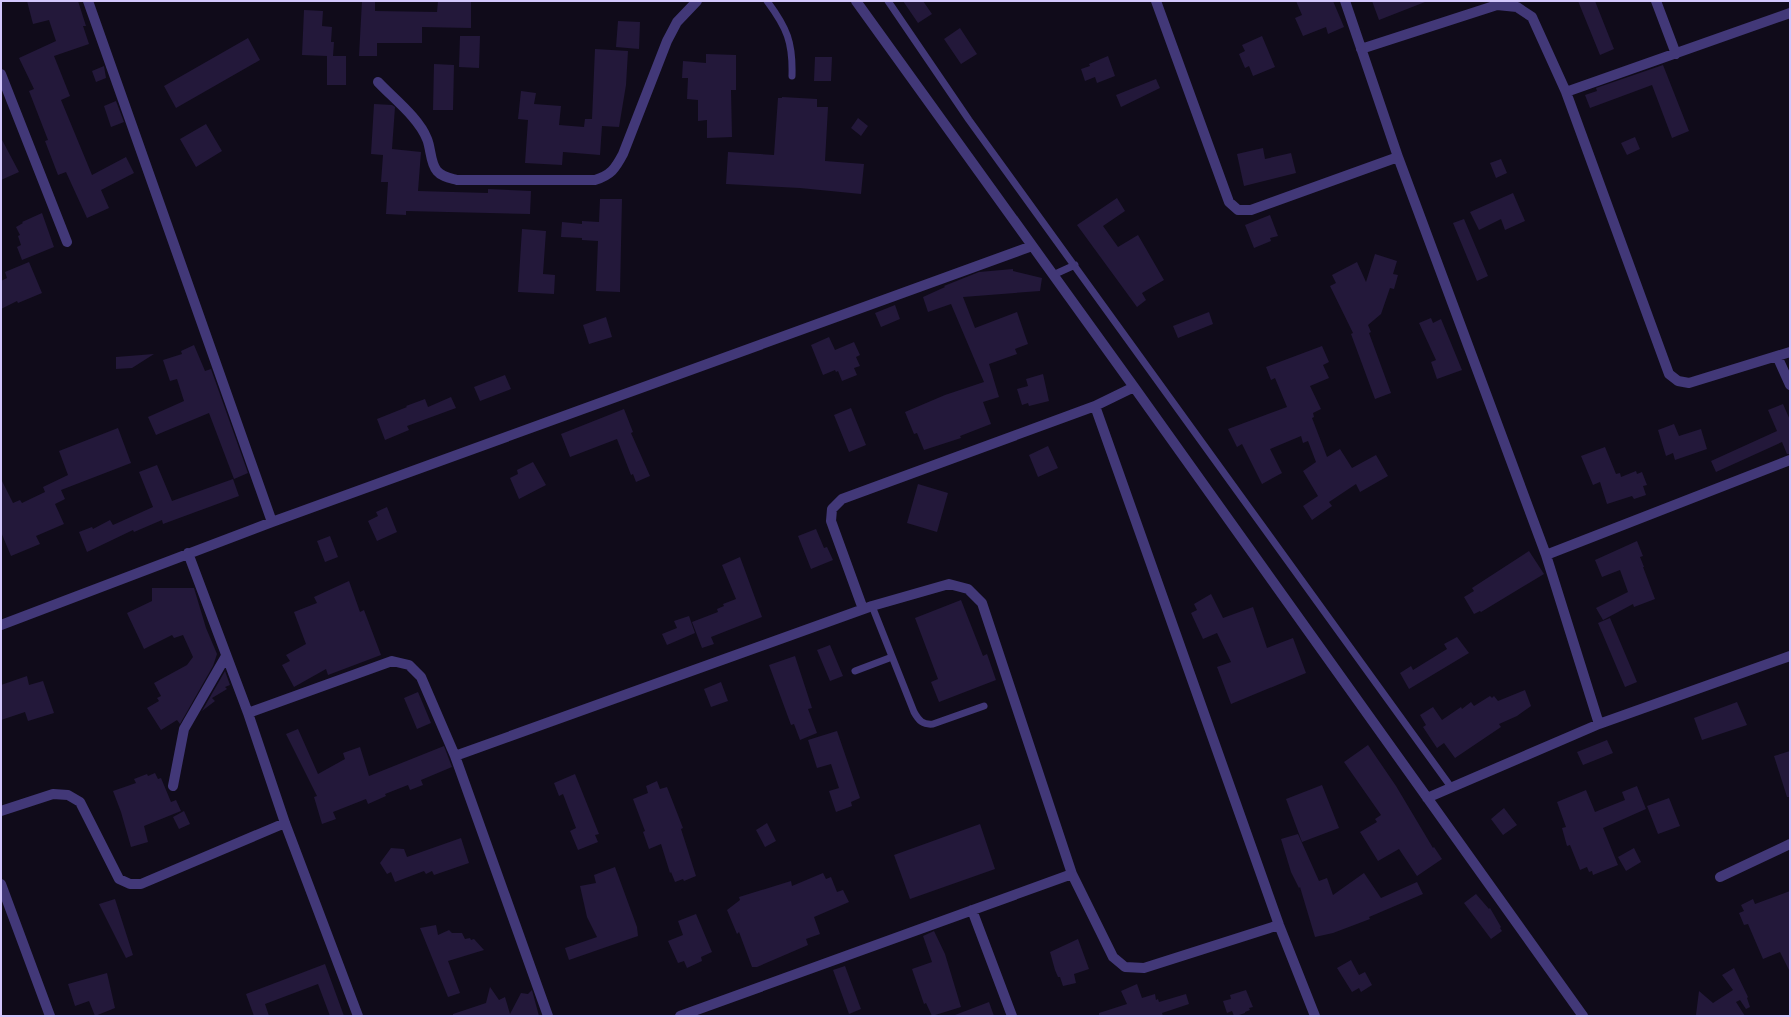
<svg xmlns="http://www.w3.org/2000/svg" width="1791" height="1017" font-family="Raleway,sans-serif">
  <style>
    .building { fill: #23183a }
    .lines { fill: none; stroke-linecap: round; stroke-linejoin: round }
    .service { stroke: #423878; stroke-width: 7 }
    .minor { stroke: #423878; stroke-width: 10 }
  </style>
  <rect width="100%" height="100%" fill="#100b1a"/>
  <path class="building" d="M27,1H78L86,26H83L89,44L54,56L70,96L61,100L92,175L126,157L134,173L101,190L109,208L87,218L66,172L58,175L45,141L48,140L29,91L34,89L19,58L56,41L49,20L33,24Z
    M362,1H375V11L437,12L438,1L471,2V28L422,27V43H377V56H359Z
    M903,1H923L932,14L918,23Z
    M1296,1H1333L1344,27L1328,34L1326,27L1303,36L1295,18L1302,15Z
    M1372,1H1424L1425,2L1379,20Z
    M1578,1H1595L1614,49L1600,55Z
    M304,10L323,11L322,26L332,27L331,42H334L333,56H346V85H327V56L302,55Z
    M618,21L640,22L639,49L616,47Z
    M960,28L977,54L961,64L944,39Z
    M460,36H480L479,68L459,67Z
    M1262,36L1275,67L1253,76L1249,66L1245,68L1239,54L1245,51L1242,45Z
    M248,38L260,60L176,108L164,86Z
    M595,49L628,51L626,85L619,127L602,126L600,155L563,152L562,165L525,163L528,120L518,119L521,91L536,93L534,104L561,106L559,125L584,127L585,119H592Z
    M706,54L736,55V90H731L732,137L707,138V120L698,121V100L687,99L688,78H682L683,61L706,63Z
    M1108,56L1115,76L1097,83L1095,77L1085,81L1081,69L1090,66L1089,64Z
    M815,57H832L831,81H814Z
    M434,64L454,65L453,110H433Z
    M1663,65L1689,131L1672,138L1652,85L1590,108L1585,95L1597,91L1596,88Z
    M104,66L106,78L96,82L92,71Z
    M1156,79L1160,88L1121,107L1116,95Z
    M782,97L817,99V107H828L825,161L864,164L861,194L800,188L726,184L728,152L774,155L778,98H782Z
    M116,101L124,122L111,127L104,106Z
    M374,104L392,105L395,107L392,149L421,152L418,191L488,193V189L531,191L530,214L406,211V215L386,214L388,182H381L383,155L371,154Z
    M858,118L868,126L861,136L851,128Z
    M206,124L222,151L196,167L180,139Z
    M1635,137L1640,149L1627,155L1621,143Z
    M1,138L19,172L1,180Z
    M1263,148L1265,159L1291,153L1296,173L1244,186L1237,154Z
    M1501,159L1507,173L1496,178L1490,163Z
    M1513,193L1525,221L1505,230L1501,219L1479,230L1470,212Z
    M1117,198L1125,211L1103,226L1118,247L1138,235L1164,280L1142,293L1146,300L1137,307L1077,225Z
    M600,199H622L620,292L596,291L598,241L582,240V238L561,237L562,222L582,224V221L599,222Z
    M42,213L54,247L22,260L17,247L21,245L18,236L20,235L16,227L23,223L22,222Z
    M1270,215L1278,236L1270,238L1271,241L1254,248L1245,225Z
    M1464,219L1488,276L1477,281L1453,223Z
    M522,229L546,231L543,274L555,275L554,294L518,292Z
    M1375,254L1397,261L1393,274L1398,275L1394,289L1390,288L1381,314L1368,325L1371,332L1369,333L1391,393L1375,399L1351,334L1353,333L1330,286L1336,283L1332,275L1357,262L1366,282Z
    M29,262L42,293L18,303L17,301L1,309V281L7,278L5,272Z
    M1013,269V271L1042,278L1040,291L963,297L975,328L1017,312L1028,344L1015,349L1017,354L989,364L999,397L983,402L991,424L960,436L961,438L924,450L917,433L914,434L905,412L945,395L984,382L951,304L928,312L923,297L945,287L944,286L979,272Z
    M895,305L900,319L881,327L875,313Z
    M1209,312L1213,324L1178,338L1173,326Z
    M606,317L612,337L589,344L583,325Z
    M1431,318L1433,323L1441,319L1462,370L1437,379L1431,362L1436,360L1419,323Z
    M829,337L835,350L854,342L860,355L856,357L860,366L854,368L857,375L842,381L838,371L836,372L835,370L823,375L811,345Z
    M194,345L205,371L211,369L248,473L234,479L209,413L156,435L148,417L184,401L177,379L170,381L163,360L182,354L181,351Z
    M1322,346L1329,362L1323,365L1329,378L1310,386L1321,409L1313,413L1314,417L1312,418L1327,457L1340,449L1352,468L1376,455L1388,476L1360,492L1356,484L1329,502L1332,506L1312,520L1303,506L1318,496L1303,471L1316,462L1308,441L1303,443L1301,436L1270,449L1282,473L1262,484L1242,444L1237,447L1228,429L1287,407L1275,378L1271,380L1266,367Z
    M154,354L132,368L116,369V357Z
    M1043,374L1049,401L1029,406L1028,403L1022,405L1017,389L1028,386L1026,379Z
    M505,375L511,389L480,401L474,387Z
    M451,397L456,408L407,426L409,430L385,440L377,419L407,407L406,406L425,399L428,407Z
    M1783,404L1790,420V454H1787L1782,442L1716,472L1711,461L1777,431L1768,410Z
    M851,408L866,445L849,452L834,415Z
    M624,409L633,432L631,433L650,476L636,482L633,474L631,475L617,439L570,457L561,434Z
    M1674,424L1679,436L1701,429L1707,449L1675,460L1673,453L1666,456L1658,430Z
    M118,428L131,463L61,490L65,499L55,504L64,524L36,536L40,544L11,556L1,532V479L13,503L20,500L22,503L45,492L43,487L68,475L59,451Z
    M1048,446L1058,468L1038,477L1029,455Z
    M1605,447L1616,474L1620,473L1621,477L1636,471L1637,474L1642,472L1647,485L1643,486L1646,495L1634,499L1632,496L1607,504L1600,482L1593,485L1581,456Z
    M533,462L546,485L519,499L510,478L518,474L517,470Z
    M157,465L172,501L233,479L239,496L163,524L162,520L134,532L133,530L87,552L79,532L92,527L93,529L110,520L113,525L153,507L139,472Z
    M918,484L948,493L937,532L907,523Z
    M387,507L397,532L377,541L368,521L378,516L376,512Z
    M816,529L824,548L827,547L833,560L811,569L798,536Z
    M330,536L338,557L325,562L317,541Z
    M1637,541L1643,556L1640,557L1644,567H1643L1655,599L1634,607L1633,604L1603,620L1596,608L1628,592L1620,570L1602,577L1595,560Z
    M1529,551L1544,574L1481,612L1480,611L1474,614L1464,597L1474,591L1472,588Z
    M740,557L762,617L711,637L714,644L702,648L692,622L718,612L717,609L724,606L723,604L736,599L722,565Z
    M349,581L360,612L364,610L381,655L328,675L326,669L294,687L282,665L290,661L286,655L306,644L294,612L317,603L314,597Z
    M152,588H194L206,628L217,654L213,666L180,724L177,720L161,730L147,708L159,701L157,698L161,696L154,683L187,665L193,657L183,635L174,638L172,635L144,649L127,613L152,601Z
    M1211,594L1223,618L1253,607L1267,648L1293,638L1306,673L1231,704L1217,667L1231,662L1217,633L1203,639L1191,613L1197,610L1194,604Z
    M961,600L983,656L987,654L996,680L939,702L931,682L938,679L915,618Z
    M689,616L695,633L667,645L662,634L677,628L674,621Z
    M1610,618L1637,682L1625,687L1598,623Z
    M1457,637L1469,653L1409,689L1400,673L1411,666L1413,670L1447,649L1444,644Z
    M830,645L843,676L830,681L817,650Z
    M795,656L812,708L808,709L817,733L800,740L794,724L791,725L769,665Z
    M225,671L230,685L225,687L227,689L212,698L215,701L202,711Z
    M27,676L29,685L43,681L54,713L28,721L25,712L1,720V685Z
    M721,682L728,701L711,707L704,689Z
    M1525,690L1531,706L1517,716L1499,724L1501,727L1455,758L1444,743L1437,748L1423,727L1426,725L1420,715L1433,707L1442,720L1461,707L1462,709L1471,702L1474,706L1490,696L1492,698L1494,696L1498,701Z
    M418,692L431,723L417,729L404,698Z
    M1737,702L1747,725L1702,740L1694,718Z
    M298,729L318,774L345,759L343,753L360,747L369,776L444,746L452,767L421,780L423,785L410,790L408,785L385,794L386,796L368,804L366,799L333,812L336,819L322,824L314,797L317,796L286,734Z
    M837,731L860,798L851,802L852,806L836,812L829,791L839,788L831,764L817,768L808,740Z
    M1607,740L1613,753L1583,765L1577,752Z
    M1368,745L1396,786L1433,848L1434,847L1442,859L1417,876L1399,849L1378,861L1360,832L1377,822L1375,819L1381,815L1344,762Z
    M1790,751V797H1787L1774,756Z
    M155,773L158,779L161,778L171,802L176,800L181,811L144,826L148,842L131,847L121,812L113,791L136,783L134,779L147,774L148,776Z
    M575,774L599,834L595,835L598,842L578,850L570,831L576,828L563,794L559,796L554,783Z
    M657,781L660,789L667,787L683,828L681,829L696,876L684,881L683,879L675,882L671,872L670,873L661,844L649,849L643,832L645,831L633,799L648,793L646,786Z
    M1322,785L1339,828L1302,842L1286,799Z
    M1637,786L1646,809L1603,828L1618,865L1593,875L1592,871L1589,872L1587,867L1580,870L1570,845L1567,846L1562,828L1566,827L1557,802L1586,790L1595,812L1625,800L1622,792Z
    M1669,798L1680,826L1658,834L1647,806Z
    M1504,808L1517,825L1503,835L1491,819Z
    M184,811L190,824L179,829L173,817Z
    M767,823L776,841L765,847L756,830Z
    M980,824L995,869L910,899L894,855Z
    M1298,834L1319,881L1327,878L1333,895L1364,873L1381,898L1417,882L1423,894L1369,917L1370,919L1333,933L1315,937L1300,887L1299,888L1291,872L1281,839Z
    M461,838L469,863L434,875L432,871L426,874L424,871L395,882L391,872L387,874L380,863L391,848L404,849L407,857Z
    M1634,848L1641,862L1626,871L1618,857Z
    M615,867L637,927L638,936L569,960L565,948L597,937L587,917L580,886L596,883L594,875Z
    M823,873L826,879L831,877L837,892L843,890L849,902L814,917L820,934L806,939L808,945L757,967H752L739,932L737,934L727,910L740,900L739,897L791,881L792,886Z
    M1790,891V972L1780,952L1763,959L1748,924L1744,925L1739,913L1744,911L1741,905L1753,899L1755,904Z
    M1476,894L1489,909L1490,908L1501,927L1500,928L1502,931L1491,939L1464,903Z
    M115,899L133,955L126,958L99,904Z
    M696,914L712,952L701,957L702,961L687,968L684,961L678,963L668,941L683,935L678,921Z
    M436,925L438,935L449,930L452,933H462L465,939L470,938L471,940L474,939L484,950L448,961L460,993L448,997L420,928Z
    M934,931L945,954L961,1007L932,1016L926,1003L924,1004L912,969L932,962L923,936Z
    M1078,939L1089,969L1074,974L1076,983L1063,986L1060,977H1058L1055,970L1050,952Z
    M1351,960L1359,975L1365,972L1372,985L1361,992L1359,988L1352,992L1337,968Z
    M325,964L344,1016H330L318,984L265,1004L269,1016H254L246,994Z
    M845,966L861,1009L849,1014L833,970Z
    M1734,968L1748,997L1747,998L1750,1007L1746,1009L1740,1000L1736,1002L1745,1016H1694L1696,1015L1699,991L1713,1003L1733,990L1722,975Z
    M107,973L115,1008L95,1016L89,1001L75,1006L68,984Z
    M1137,984L1142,998L1155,994L1156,1000L1158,999L1159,1002L1186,994L1189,1004L1162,1013L1163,1016H1099V1013L1127,1004L1121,991Z
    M490,987L499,1000L505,997L510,1014L521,993L528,994L532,990L539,1016H453V1014L486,1003Z
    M1246,990L1253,1007L1249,1008L1250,1010L1245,1012V1013L1236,1016H1234L1232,1011L1227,1013L1223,1001L1231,999L1230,995Z
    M989,1002L994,1016H955V1015Z"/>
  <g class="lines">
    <path class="service" d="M767,1C787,28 793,42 792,76
      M888,1L969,120L1451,787
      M1053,275L1075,265
      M872,606L914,712C919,721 923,725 933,724L984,706
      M855,671L892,657"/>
    <path class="minor" d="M88,1L272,522
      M856,1L1134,387L1583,1016
      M1156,1L1229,202L1238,210H1251L1398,157
      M1345,1L1398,157L1546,555L1599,724
      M1656,1L1676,54
      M1361,49L1497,5L1517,7L1532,17L1566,92L1669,374L1678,381L1689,383L1790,352
      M1,74L67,242
      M378,82C393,98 419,118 427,139C431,148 430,163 437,171C442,177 450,178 457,180H595C611,175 615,169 623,154L667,41L677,22L697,1
      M1566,92L1790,13
      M1777,356L1790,385
      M1134,387L1095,406L1279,925L1315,1016
      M188,553L248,713L285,823L358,1016
      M1546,555L1790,460
      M863,609L831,521L832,509L842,499L1095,406
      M1,625L272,522L1032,246
      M248,713L392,661L409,665L421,677L455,756L548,1016
      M455,756L872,606L949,584L968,589L982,603L1072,874L1113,957L1125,967L1144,968L1279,925
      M173,786L184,729L226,656
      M1427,798L1599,724L1790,656
      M1,811L53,794L68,795L80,802L119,879L130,884H141L285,823
      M1720,877L1790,844
      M1,884L50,1016
      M972,910L1012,1016
      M680,1016L1072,874"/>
  </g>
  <rect width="1791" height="1017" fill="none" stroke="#d3c7fd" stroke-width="4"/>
</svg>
